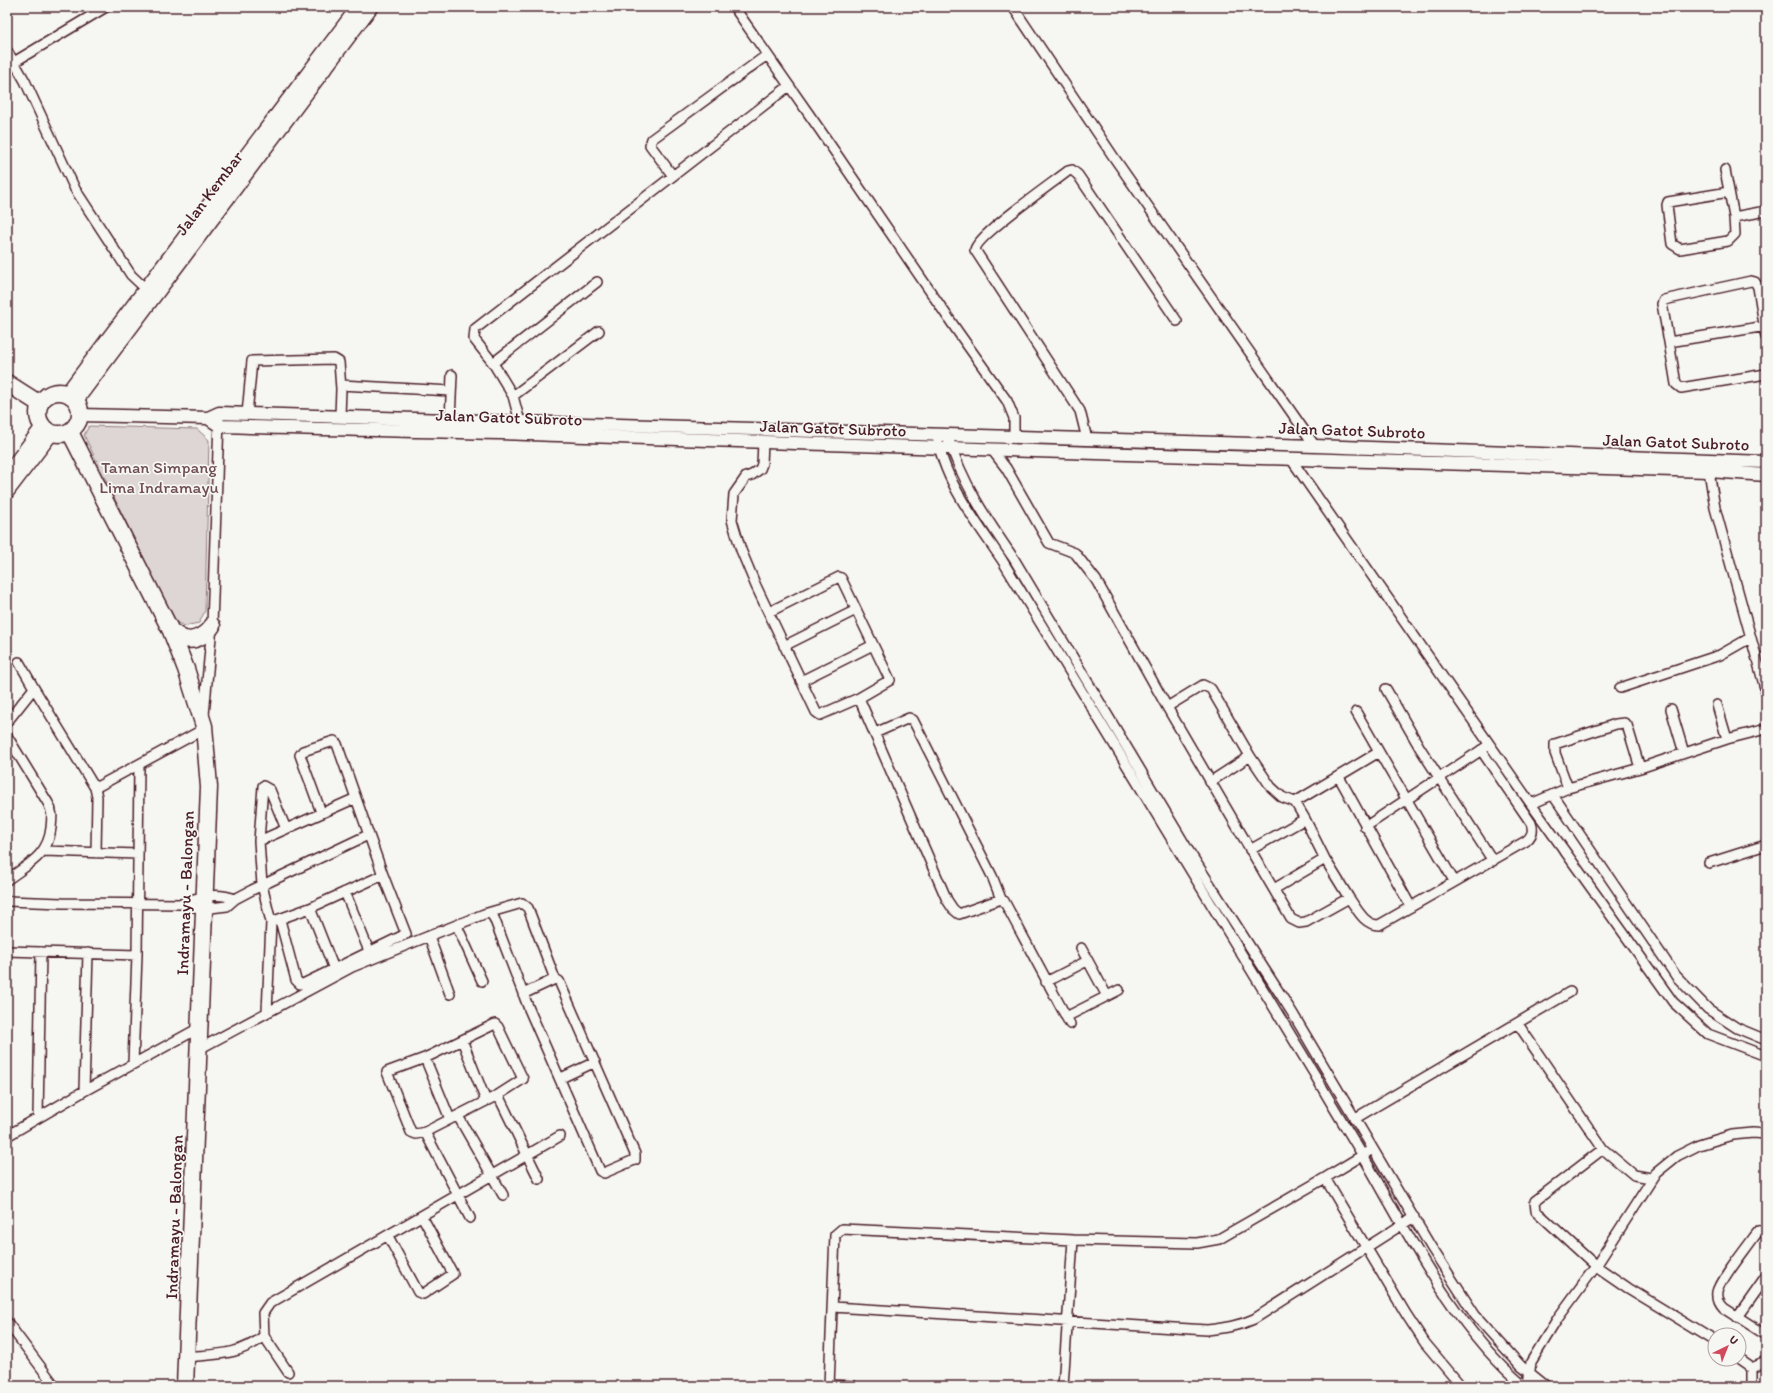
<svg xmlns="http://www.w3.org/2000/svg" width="1773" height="1393" font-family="Itim,sans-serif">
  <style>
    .green { fill: #ddd6d5; stroke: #947a80 }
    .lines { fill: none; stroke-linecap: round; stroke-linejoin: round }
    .minor-casing { stroke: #4a1f2b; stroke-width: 12 }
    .tertiary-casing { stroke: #4a1f2b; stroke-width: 15 }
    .secondary-casing { stroke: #4a1f2b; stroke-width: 16 }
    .trunk-casing { stroke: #4a1f2b; stroke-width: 19 }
    .minor { stroke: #f6f6f2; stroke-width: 9 }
    .tertiary { stroke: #f6f6f2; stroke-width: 12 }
    .secondary { stroke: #f6f6f2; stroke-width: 13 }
    .trunk { stroke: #f6f6f2; stroke-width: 16 }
    .labels { text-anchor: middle; stroke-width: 3.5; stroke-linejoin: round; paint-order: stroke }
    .street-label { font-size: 17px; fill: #4a1f2b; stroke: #f6f6f2 }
    .park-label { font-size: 17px; fill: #6f4d56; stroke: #f6f6f2 }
  </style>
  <rect width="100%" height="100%" fill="#f6f6f2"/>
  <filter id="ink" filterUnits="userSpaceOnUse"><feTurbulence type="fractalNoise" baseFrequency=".025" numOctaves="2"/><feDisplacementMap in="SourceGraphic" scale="8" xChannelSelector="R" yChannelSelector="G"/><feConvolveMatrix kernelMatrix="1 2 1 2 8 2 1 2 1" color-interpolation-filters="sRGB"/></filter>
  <g filter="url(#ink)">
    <path class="green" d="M89,426L197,429L209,440L205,611L199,623L184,626L174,621L84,435Z"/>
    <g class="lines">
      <g class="minor-casing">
        <path id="minor" d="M106,7L14,62L25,81L75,189L131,275L149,292
          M734,7L820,130L958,332L1007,401L1014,418V437
          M1013,7L1115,159L1315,446
          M7,51L14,62
          M1725,170L1734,217L1766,211
          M673,176L650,145L652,139L767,55
          M1729,192L1668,202L1667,205L1672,244L1680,249L1728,241L1735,234L1734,217
          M1766,326L1669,342L1676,384L1681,388L1766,374
          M1669,342L1662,304L1664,300L1751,281L1755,282L1758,287L1766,337
          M493,363L597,282
          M341,385L451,391
          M513,396L599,331
          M247,414L252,361L334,359L339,362L341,389L340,416
          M450,420L452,375
          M520,422L513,396L493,363L474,339L475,329L789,86
          M937,434C942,479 977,523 1002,560L1315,1075C1330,1102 1347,1129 1363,1156C1407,1232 1455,1329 1524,1386
          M947,435C963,484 985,517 1014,559L1190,853L1293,1014L1431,1247L1475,1315L1521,1366L1546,1386
          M1087,439L1080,411L975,250C976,236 1053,183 1068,171L1072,170L1078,175L1177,321
          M763,442L762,464L760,469L752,475L746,477L734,494L732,520L741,550L756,586L816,712L820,715L859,698L947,900L953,909L959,914L1001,899L1004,901L1070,1024
          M992,450L1006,468L1049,543L1075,553L1096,580L1167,707L1291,919L1299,923L1306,922L1349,898C1357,909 1364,925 1379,925L1526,841C1532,836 1534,831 1531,823L1481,750
          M1291,459L1531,804L1673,1002L1708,1034L1766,1056
          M1709,471L1715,508L1766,692
          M769,612L839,577L841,578L890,680L859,698
          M784,646L856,610
          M801,681L873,645
          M34,688L95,788L97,797L96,853
          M1620,688L1720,655L1750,638
          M1386,689L1420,748L1493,861
          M1717,705L1727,739
          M1167,707L1203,685L1211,689L1250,756L1210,782
          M1671,709L1684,753
          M1356,712L1379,752
          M204,715L212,626L219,420
          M7,722L34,688L19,662
          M875,733L909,718L913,720L992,876L1001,899
          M7,736L48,803C53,812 52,818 51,828C48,856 28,864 7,880
          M1250,756L1271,787L1282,797L1295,802L1305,819L1250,850
          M1339,777L1411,907
          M95,788L204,729
          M1568,788L1555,753V744L1616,724L1624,723L1627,725L1640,768
          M1553,795L1676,976L1708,1009L1737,1028L1766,1040
          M1295,802L1379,752L1454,881
          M1531,804L1568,788L1640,768L1727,739L1766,729
          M321,812L300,755L303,751L334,741L337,744L383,875L310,908L271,922L262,885L259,841L356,798
          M1365,827L1486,747
          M259,841L263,786L270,790L286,829
          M44,851L138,854
          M1325,859L1349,898
          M1709,863L1766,845
          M1274,889L1325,859L1305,819
          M345,892L369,951
          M7,901L62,903L182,904L202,909L227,906L235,899L252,890L368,835
          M182,904C198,896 218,892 235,899
          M310,908L334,969
          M280,920L296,980L300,984H303L406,934L383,875
          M457,926L482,981
          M429,936L450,994
          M1081,948L1107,996
          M7,951L137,955
          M1046,982L1087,961
          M523,994L555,979
          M267,1012L271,922
          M1066,1017L1119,990
          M495,1024L498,1027L523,1079L498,1095L425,1132L416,1134L411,1132L387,1072L425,1058Z
          M1518,1024L1603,1149L1634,1175L1651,1178
          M462,1040L486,1101
          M199,1049L352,967L484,914L522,903L528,908L555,979L559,981L635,1154V1160L632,1161L604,1173L600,1171L529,1009L494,918L490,913
          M425,1058L450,1119
          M133,1064L137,955L139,765
          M561,1078L595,1062
          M84,1091L199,1028
          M498,1095L539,1179
          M458,1116L503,1195
          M38,1117L41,952
          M1354,1119L1570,992
          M425,1132L470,1218
          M7,1136L84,1091L88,953
          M1603,1149L1535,1201L1536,1211L1596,1266L1628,1288L1715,1341
          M1325,1178L1406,1314L1425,1343L1461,1386
          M1766,1230L1758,1232L1754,1237C1746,1249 1721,1279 1718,1292C1717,1299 1719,1303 1724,1308L1766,1335
          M388,1236L418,1292L423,1294L453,1274L422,1216
          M833,1307L1207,1330C1224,1328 1239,1326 1254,1319L1414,1217
          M1737,1317L1766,1276
          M7,1322L55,1386
          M186,1357C216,1354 239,1356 264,1336
          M1739,1358L1752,1367
          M288,1372L264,1336L263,1313L270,1303L560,1136
          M830,1385L853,1386
          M829,1386L835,1235L842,1229L1073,1240L1197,1243L1219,1239L1325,1178L1368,1152
          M1063,1386L1073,1240
          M1528,1386L1531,1362L1558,1318L1596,1266L1656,1173L1677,1156L1699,1145L1732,1135L1753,1133L1766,1134
          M1752,1386V1367L1766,1361"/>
      </g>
      <g class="tertiary-casing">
        <path id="tertiary" d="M80,415L208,418L220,426C342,430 464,431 586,436C960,450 1335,460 1709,471L1766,475
          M208,418L219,413L1315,446L1766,462"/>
      </g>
      <g class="secondary-casing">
        <path id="secondary" d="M67,393L358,7
          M76,401L371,7
          M7,474L43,426
          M7,492L52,433"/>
      </g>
      <g class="trunk-casing">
        <path id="trunk" d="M7,383L40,404
          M38 413a21 21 0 1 1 42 0a21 21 0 1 1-42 0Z
          M70,432L171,631L186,669L204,726L209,787L185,1386
          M171,631C175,634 180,638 185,639C195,642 207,634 212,626"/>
      </g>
      <use href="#minor" class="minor"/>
      <use href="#tertiary" class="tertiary"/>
      <use href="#secondary" class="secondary"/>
      <use href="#trunk" class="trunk"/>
    </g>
  </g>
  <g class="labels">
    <g class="street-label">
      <text transform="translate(209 193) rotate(-53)" y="6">Jalan Kembar</text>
      <text transform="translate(509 417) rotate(2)" y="6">Jalan Gatot Subroto</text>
      <text transform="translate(833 428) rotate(2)" y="6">Jalan Gatot Subroto</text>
      <text transform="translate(1352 430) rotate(2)" y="6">Jalan Gatot Subroto</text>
      <text transform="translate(1676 442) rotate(2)" y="6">Jalan Gatot Subroto</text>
      <text transform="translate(185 893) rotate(-88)" y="6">Indramayu - Balongan</text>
      <text transform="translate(174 1217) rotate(-88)" y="6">Indramayu - Balongan</text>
    </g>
    <g class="park-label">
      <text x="159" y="473">Taman Simpang<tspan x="159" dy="20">Lima Indramayu</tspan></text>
    </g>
  </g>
  <rect width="1773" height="1393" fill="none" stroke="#f6f6f2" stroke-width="24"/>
  <rect x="12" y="12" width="1749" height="1369" fill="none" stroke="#4a1f2b" stroke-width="1.5" filter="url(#ink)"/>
  <g transform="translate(1727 1347) rotate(43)"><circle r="19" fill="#f6f6f2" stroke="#b1a0a2"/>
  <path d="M0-3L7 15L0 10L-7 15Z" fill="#d1495b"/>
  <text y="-6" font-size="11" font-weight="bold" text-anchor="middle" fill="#4a1f2b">U</text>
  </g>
</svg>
